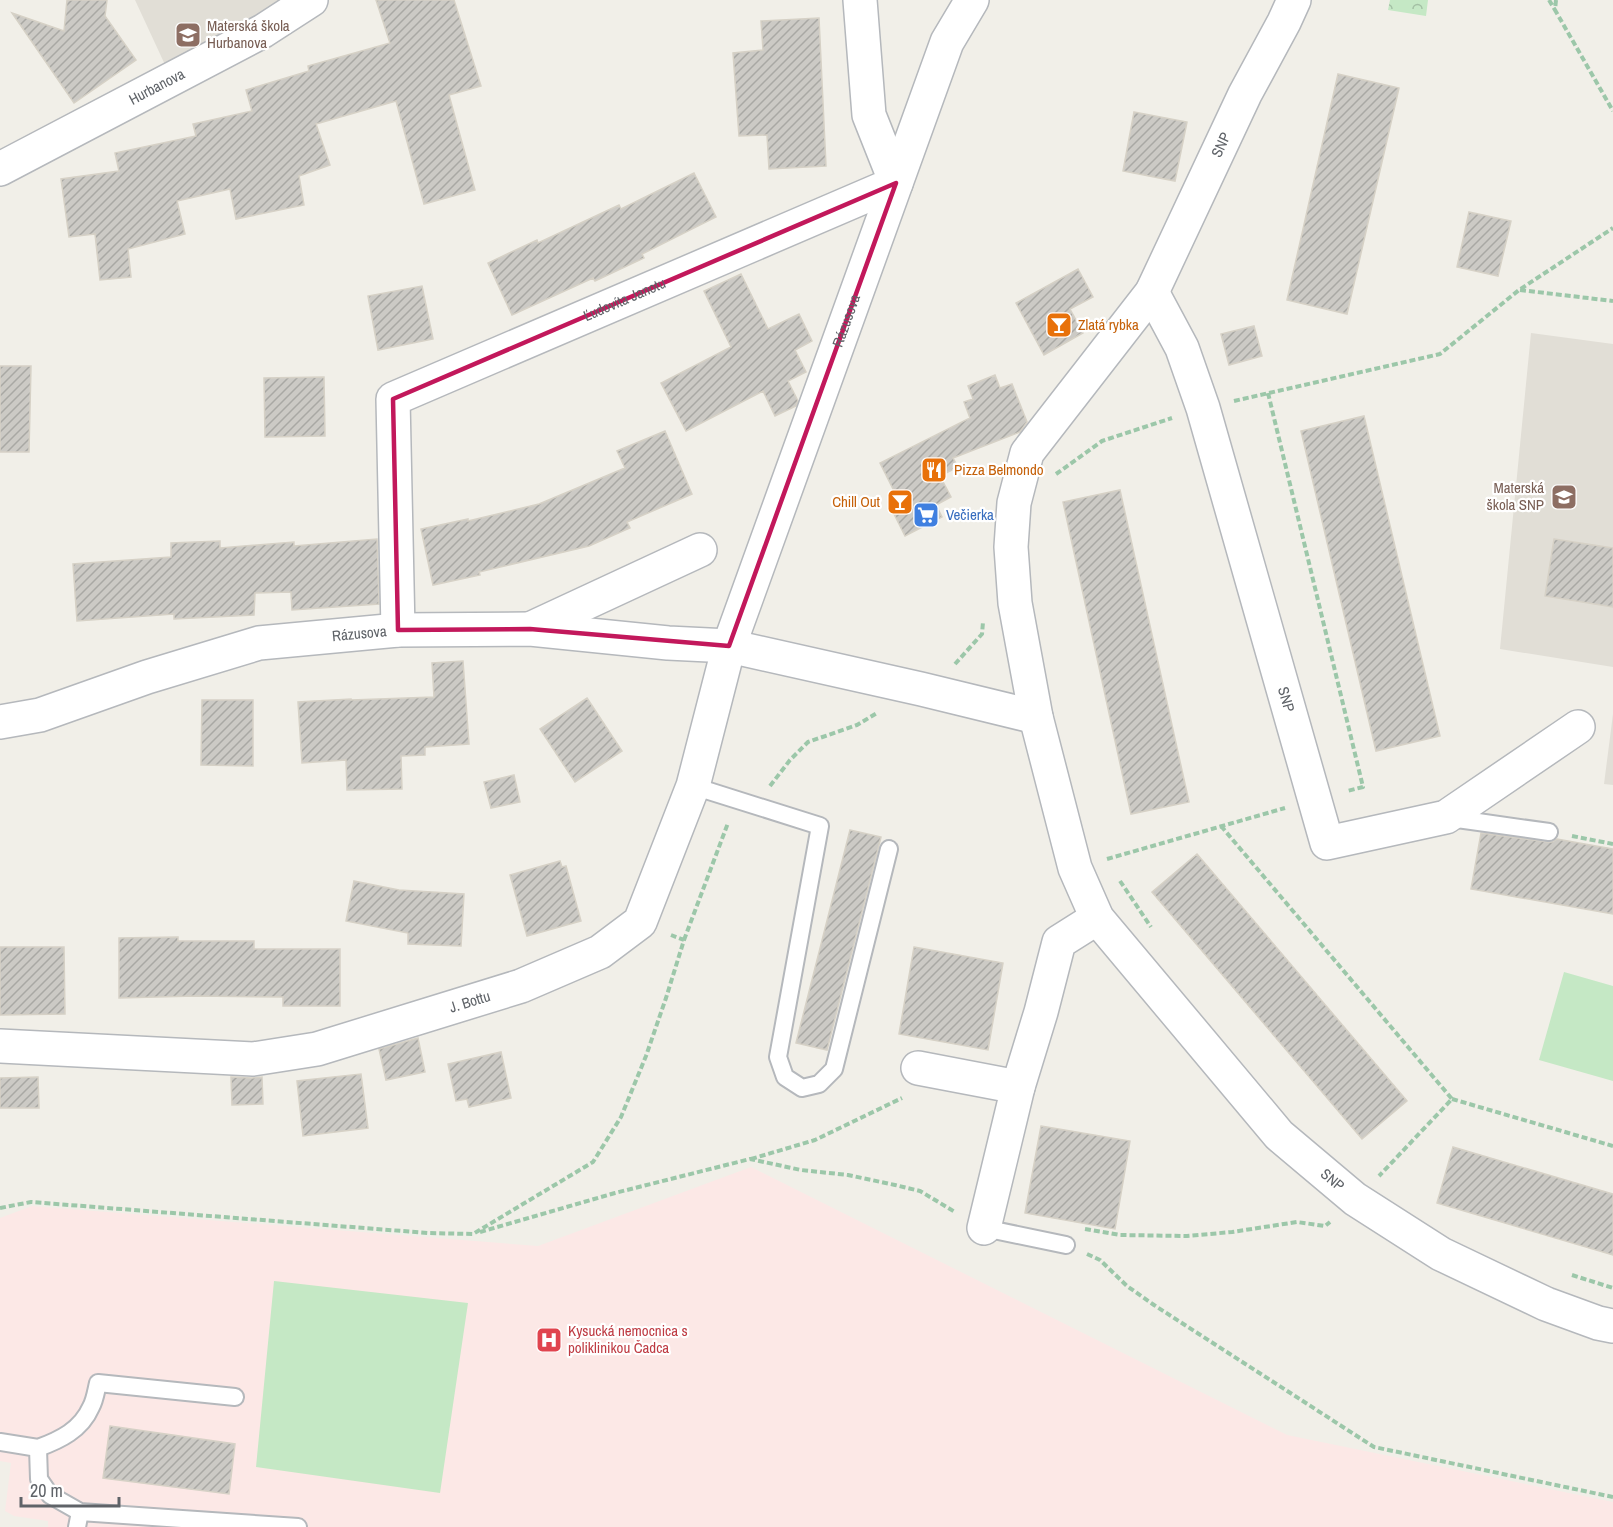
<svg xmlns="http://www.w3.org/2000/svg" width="1613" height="1527" font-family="'Archivo Narrow',sans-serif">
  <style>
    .education { fill: #e1ded6 }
    .medical { fill: #fce8e6 }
    .forest { fill: url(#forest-crowns) }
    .pitch { fill: #c5e8c5 }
    .building { fill: url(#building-hatch); stroke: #d6d1c6; stroke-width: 1.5 }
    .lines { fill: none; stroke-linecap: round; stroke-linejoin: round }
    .lane-casing { stroke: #b5b8bc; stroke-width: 20 }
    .street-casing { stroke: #b5b8bc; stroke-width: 36 }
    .path { stroke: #9cc7a9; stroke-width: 4; stroke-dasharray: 6 3; stroke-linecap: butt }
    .lane { stroke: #fff; stroke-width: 16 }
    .street { stroke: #fff; stroke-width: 33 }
    .marked { fill: none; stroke: #c2185b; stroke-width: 4.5; stroke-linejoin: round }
    .labels { text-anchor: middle; stroke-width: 4.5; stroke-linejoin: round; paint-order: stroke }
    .education-label { font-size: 15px; fill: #785e54; stroke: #fff; text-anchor: start }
    .street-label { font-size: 15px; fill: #5f6368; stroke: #fff }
    .food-label { font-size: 15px; fill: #c56008; stroke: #fff; text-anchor: start }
    .shop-label { font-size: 15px; fill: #366cbe; stroke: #fff; text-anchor: start }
    .health-label { font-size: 15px; fill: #be3a42; stroke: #fff; text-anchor: start }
  </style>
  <defs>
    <pattern id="forest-crowns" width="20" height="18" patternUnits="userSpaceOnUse" patternTransform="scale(1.5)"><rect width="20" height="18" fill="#c5e8c5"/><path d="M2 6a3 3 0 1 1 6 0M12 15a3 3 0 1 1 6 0" fill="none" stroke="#a3c0a4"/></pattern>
    <pattern id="building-hatch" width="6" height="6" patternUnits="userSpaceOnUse" patternTransform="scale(1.5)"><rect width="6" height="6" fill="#cccac5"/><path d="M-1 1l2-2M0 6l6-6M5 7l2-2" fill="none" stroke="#a9a8a4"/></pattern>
  </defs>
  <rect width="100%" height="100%" fill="#f1efe8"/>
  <path class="education" d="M135,0H285L167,69Z
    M1531,333L1613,344V667L1500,649Z
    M1613,714V785L1604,784Z"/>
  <path class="medical" d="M751,1167L1287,1435L1613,1502V1527H48V1521L14,1516L5,1511L11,1463L0,1461V1218L32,1206L538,1246Z"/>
  <path class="forest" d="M1390,0H1428L1426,16L1388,10Z"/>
  <path class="pitch" d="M1564,972L1613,986V1081L1539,1060Z
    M274,1281L468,1303L440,1493L256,1467Z"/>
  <path class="building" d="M67,0H107L105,16L136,60L74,103L12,13L64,31Z
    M376,0H454L481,86L449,95L475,190L424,204L396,101L316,124L330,165L299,176L304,205L236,219L230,189L177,201L185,234L128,249L131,277L100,280L95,234L69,237L61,179L119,171L115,153L196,136L193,124L252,111L246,90L309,71L308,66L390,43Z
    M819,18L826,166L769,169L767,135L739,136L733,53L763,50L761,21Z
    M1338,74L1399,88L1347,314L1287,300Z
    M1134,112L1187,122L1175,181L1123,171Z
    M694,173L716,217L642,254L644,258L595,281L593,278L512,315L488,263L537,240L538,243L619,205L621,209Z
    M1469,212L1511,221L1498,276L1457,267Z
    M1078,269L1093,297L1070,309L1083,333L1044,355L1016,303Z
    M741,274L768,329L799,314L812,341L795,350L806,372L788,381L798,401L796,406L775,416L763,391L686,431L661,383L731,347L704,291Z
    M422,286L433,339L378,350L368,296Z
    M1254,326L1262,356L1229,365L1221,334Z
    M0,366H31L29,452H0Z
    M995,375L1000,388L1012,384L1027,422L1020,432L953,458L958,467L940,476L951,497L936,505L942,517L905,536L888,502L897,497L880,463L970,418L964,402L973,399L968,386Z
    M324,377L325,436L265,437L264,378Z
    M1364,416L1440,736L1376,751L1301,431Z
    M665,431L692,494L627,522L630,528L589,546L479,572L480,575L433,585L421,529L468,519V521L539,504L625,468L617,451Z
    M1120,490L1189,802L1131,814L1063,502Z
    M377,539L379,604L292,610L291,592L255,593L254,615L174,619V614L77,621L73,564L171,557V543L220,541V548L294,542V546Z
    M1554,539L1613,548V607L1545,596Z
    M463,661L469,744L425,747V755L401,756L402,789L347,790L346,760L302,763L298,702L351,699V700L434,697L432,663Z
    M587,698L622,751L575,782L540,729Z
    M202,700H253V766L201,765Z
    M514,775L520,802L491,808L484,782Z
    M850,830L881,837L827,1050L796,1043Z
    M1481,833L1548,842H1552L1557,839L1613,849V914L1471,889Z
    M1197,854L1407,1101L1362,1139L1152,892Z
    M560,861L562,867L566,866L581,921L527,936L510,875Z
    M354,881L399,890L464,894L461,946L408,944V933L346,921Z
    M178,937V941H254V949H340V1006H283V997L195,996L119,998V938Z
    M0,947H64L65,1014L0,1015Z
    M914,947L1003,963L988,1050L899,1034Z
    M418,1038L425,1072L386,1080L379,1049Z
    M501,1052L511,1098L469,1107L467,1099L456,1101L448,1064Z
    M361,1074L368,1128L303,1136L297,1081Z
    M38,1077L39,1108H0V1078Z
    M231,1077L252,1078L262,1077L263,1104L232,1105Z
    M1041,1126L1130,1141L1115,1229L1025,1213Z
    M1453,1147L1613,1194V1255L1437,1203Z
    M110,1426L235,1444L229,1494L103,1478Z"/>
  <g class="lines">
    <g class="lane-casing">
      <path id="lane" d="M693,786L820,826L778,1057L785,1077L802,1088L819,1084L834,1069L889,849
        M1450,818L1549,832
        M984,1228L1066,1245
        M0,1442L38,1448L39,1479L50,1495L80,1512
        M38,1448C60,1440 81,1430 91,1407C95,1400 96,1391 98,1383L235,1397
        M77,1527L80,1512L298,1527"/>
    </g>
    <g class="street-casing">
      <g id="street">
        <path id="s1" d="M1294,0L1284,22L1245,94L1152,292L1027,453L1014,503L1011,547L1015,603L1036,717L1075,868L1097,918L1279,1135L1355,1199L1441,1254L1546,1304L1598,1323L1613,1326"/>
        <path id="s2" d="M0,169L263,31L311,0"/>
        <path id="s3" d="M1152,292L1182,348L1203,408L1327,843L1446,817L1578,727"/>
        <path d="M532,628L700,550"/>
        <path id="s4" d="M398,630L393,399L896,183L869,115L860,0"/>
        <path id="s5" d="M0,722L40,715L147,677L259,643L398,630L530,629L668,643L729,646L921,689L1036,717"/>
        <path id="s6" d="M0,1046L253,1059L317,1049L521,986L600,952L640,922L693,786L729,646L947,42L972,0"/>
        <path d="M918,1068L1018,1087"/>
        <path d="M984,1228L1018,1087L1041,1012L1059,942L1097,918"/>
      </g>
    </g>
    <path class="path" d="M1549,0L1555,10
      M1556,0L1555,10L1613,111
      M1520,290L1613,301
      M1268,393L1363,787L1347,791
      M1234,401L1440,354L1519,290L1613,228
      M1056,474L1102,441L1172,418
      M955,664L982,634L983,622
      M770,786L790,760L808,742L857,725L877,713
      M1221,826L1452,1099L1379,1176
      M1572,836L1613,844
      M1107,859L1285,808
      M1120,881L1151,927
      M684,940L728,823
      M1452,1099L1613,1146
      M751,1159L815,1140L902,1098
      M0,1208L31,1202L428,1233L473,1234L593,1162L621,1117L646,1056L666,998L684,940L671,935
      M1085,1229L1120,1235L1187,1236L1232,1232L1297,1222L1325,1226L1330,1222
      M480,1232L615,1193L750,1159L801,1170L848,1175L895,1185L920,1191L955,1212
      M1087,1254L1100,1260L1127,1286L1154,1305L1374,1447L1613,1497
      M1572,1275L1613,1288"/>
    <use href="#lane" class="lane"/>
    <use href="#street" class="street"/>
  </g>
  <path class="marked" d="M896,183L729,646L530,629L398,630L393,399Z"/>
  <defs>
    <g id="school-square" transform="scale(1.35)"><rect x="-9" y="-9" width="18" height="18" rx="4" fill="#8d6e63" stroke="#fff"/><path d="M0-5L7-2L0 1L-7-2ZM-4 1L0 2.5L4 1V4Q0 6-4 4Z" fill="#fff"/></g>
    <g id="bar-square" transform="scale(1.35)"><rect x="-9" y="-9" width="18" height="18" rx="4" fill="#e8710a" stroke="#fff"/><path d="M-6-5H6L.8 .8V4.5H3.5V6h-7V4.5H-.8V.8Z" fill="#fff"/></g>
    <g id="restaurant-square" transform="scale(1.35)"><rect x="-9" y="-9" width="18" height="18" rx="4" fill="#e8710a" stroke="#fff"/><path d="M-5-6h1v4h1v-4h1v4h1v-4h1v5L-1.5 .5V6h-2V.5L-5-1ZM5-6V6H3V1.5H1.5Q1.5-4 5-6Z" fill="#fff"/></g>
    <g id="supermarket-square" transform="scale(1.35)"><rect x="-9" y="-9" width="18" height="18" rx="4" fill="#3f7fe0" stroke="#fff"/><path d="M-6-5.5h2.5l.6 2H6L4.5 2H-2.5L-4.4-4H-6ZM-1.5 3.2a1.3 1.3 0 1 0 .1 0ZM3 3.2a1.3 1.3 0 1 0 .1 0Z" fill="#fff"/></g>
    <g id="hospital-square" transform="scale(1.35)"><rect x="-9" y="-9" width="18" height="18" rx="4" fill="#e0444e" stroke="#fff"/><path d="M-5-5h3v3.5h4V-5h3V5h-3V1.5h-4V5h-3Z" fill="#fff"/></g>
  </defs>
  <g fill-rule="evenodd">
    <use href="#school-square" x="188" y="35"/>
    <use href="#bar-square" x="1059" y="325"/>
    <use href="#restaurant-square" x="934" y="470"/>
    <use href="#school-square" x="1564" y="497"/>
    <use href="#bar-square" x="900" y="502"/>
    <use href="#supermarket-square" x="926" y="515"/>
    <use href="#hospital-square" x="549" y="1340"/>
  </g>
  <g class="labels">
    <g class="education-label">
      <text x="207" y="31">Materská škola<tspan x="207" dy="17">Hurbanova</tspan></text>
      <text x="1544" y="493" text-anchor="end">Materská<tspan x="1544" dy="17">škola SNP</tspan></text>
    </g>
    <g class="street-label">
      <text dy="5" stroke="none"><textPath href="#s2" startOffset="177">Hurbanova</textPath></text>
      <text transform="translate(1221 145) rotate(-65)" y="5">SNP</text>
      <text dy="5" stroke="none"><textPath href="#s4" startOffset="483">Ľudovíta Janotu</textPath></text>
      <text dy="5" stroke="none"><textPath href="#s6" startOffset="1304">Rázusova</textPath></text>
      <text dy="5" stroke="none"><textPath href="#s5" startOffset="372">Rázusova</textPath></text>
      <text dy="5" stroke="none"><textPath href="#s3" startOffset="430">SNP</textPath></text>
      <text dy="5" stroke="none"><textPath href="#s6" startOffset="478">J. Bottu</textPath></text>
      <text dy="5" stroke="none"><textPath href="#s1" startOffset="1360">SNP</textPath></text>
    </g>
    <g class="food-label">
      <text x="1078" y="330">Zlatá rybka</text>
      <text x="954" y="475">Pizza Belmondo</text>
      <text x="880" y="507" text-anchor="end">Chill Out</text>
    </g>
    <g class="shop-label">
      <text x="946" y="520">Večierka</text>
    </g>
    <g class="health-label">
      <text x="568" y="1336">Kysucká nemocnica s<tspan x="568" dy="17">poliklinikou Čadca</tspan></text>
    </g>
  </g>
  <path d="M21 1497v9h98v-9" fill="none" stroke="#5f6368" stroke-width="3"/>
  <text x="30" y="1497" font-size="18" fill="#5f6368" stroke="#ffffff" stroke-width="4.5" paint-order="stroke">20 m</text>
</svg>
